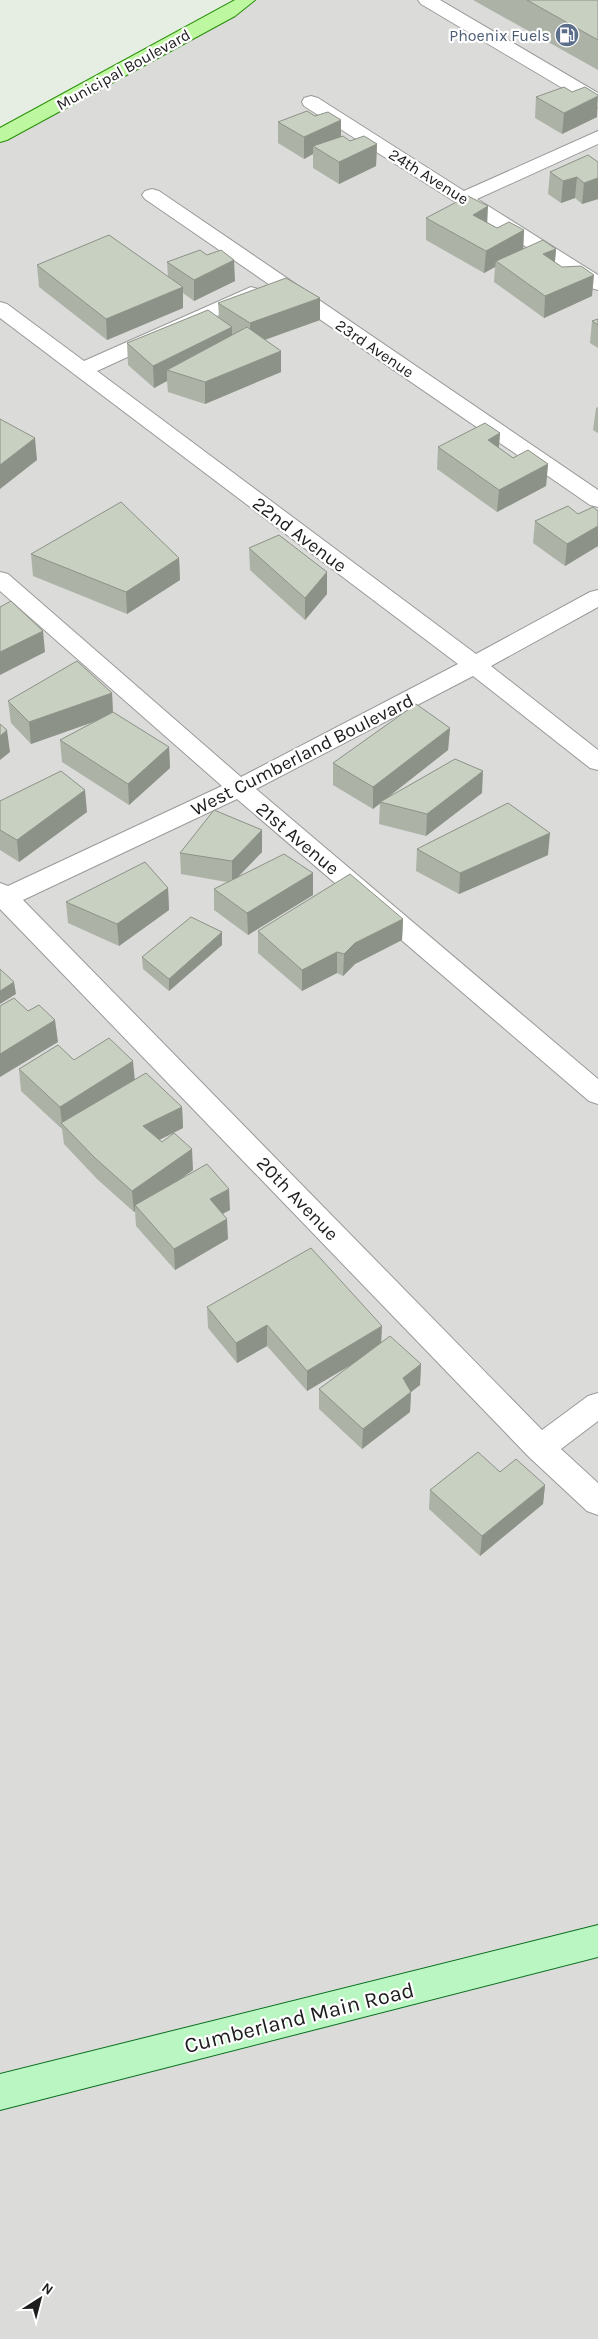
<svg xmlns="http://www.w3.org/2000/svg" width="598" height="2339" font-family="Karla,sans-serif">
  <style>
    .residential { fill: #dbdbda }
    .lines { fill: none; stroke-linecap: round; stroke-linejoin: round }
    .street-casing { stroke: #9a9a9a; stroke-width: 2 }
    .secondary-casing { stroke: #0a6f1e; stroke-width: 2 }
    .primary-casing { stroke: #278f07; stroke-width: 2 }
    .street { fill: #fff; fill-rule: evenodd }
    .secondary { fill: #b9f6c2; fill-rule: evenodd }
    .primary { fill: #bdf79f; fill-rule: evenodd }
    .wall { fill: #acb3a6 }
    .shaded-wall { fill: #8c9287 }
    .building { fill: #c8d0c1; stroke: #8c9287 }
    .labels { text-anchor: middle; stroke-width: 4.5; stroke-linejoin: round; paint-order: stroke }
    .far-service-label { font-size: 16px; fill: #4e5e75; stroke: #fff; text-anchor: end }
    .far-street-label { font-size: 16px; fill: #1d1d1d; stroke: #fff }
    .street-label { font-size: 19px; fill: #1d1d1d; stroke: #fff }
    .near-street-label { font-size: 22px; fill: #1d1d1d; stroke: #fff }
  </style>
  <rect width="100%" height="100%" fill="#e6eee3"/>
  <path class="residential" d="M246,0H598V2339H0V136Z"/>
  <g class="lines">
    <g class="street-casing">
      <path id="street" d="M418,0H440L598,93V107L591,105L421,4Z
        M311,96L318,98L464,191L598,131V144L477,199L598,275V290L591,288L304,106L302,102L304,98Z
        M152,189L159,191L598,490V507L590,505L145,199L142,195L145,191Z
        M251,287L258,289L261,293L258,297L97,371L476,654L590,592L598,590V607L491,666L598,750V770L590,768L473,676L256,789L598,1079V1104L589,1101L237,799L23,900L542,1430L588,1396L598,1393V1421L561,1449L598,1483V1515L587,1511L529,1457L0,909V883L8,886L222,786L0,591V572L8,574L241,777L458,664L0,318V302L7,304L84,361Z"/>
    </g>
    <g class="secondary-casing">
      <path id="secondary" d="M598,1925V1957L0,2110V2074Z"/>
    </g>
    <g class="primary-casing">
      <path id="primary" d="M235,0H255L235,16L7,140L0,142V128Z"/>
    </g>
    <use href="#street" class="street"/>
    <use href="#secondary" class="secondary"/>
    <use href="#primary" class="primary"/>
  </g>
  <path class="wall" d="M473,0H598V70Z
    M536,97L597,117L562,134L535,118Z
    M278,122L341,136L350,141L377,144L376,166L339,184L313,168V154L304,159L278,143Z
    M598,162V199L582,204L575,198L561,203L548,194L550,172Z
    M426,218L487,223L497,228L524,230L523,249H556L555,262L592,296L544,318L494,282L495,267L484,273L426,240Z
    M167,262L235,281L194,301L183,293V308L107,340L39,287L37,265L168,277Z
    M218,303L320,320L265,340L281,372L205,404L168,392L167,381L154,388L128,365L127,343L219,317Z
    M598,319V348L590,343L592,321Z
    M598,407V433L593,430L596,408Z
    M500,433L499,448L513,458L548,464L546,486L497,512L437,469L438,447Z
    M598,511V546L565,566L533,543L535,521Z
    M249,548L327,572V594L305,620L250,570Z
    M31,554L179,558L180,580L127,614L33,576Z
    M112,693L113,713L169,747L170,768L129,805L62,762L60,740L99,720L31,744L11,723L8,701Z
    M450,728L448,750L383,801L482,793L426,836L379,824L380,803L373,809L333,785V763Z
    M0,801L87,812L19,862L0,850Z
    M417,849L548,855L459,894L416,871Z
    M262,852L239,876L313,873V895L248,935L214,910V889L227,882L181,874L180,853Z
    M168,888L169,910L119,946L68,923L66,902Z
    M403,919L402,940L355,964L343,976L337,973L302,991L258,953V931Z
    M222,945L169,991L143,969L142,957Z
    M74,1060L135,1079L182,1107L183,1128L159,1140L193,1170L179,1180L230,1210L223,1213L228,1239L175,1270L136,1226L135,1211L134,1212L97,1179L64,1144L62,1129L21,1091L19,1069Z
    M207,1307L381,1343L421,1364L420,1385L411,1392L410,1412L362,1449L319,1409V1389L356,1362L307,1391L267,1346L237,1363L208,1328Z
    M500,1472L545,1485L543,1504L480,1556L429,1509L430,1490Z"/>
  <path class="shaded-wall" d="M598,96L597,117L562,134L564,113Z
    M341,120V141L313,146V154L304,159V137Z
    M377,144L376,166L339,184V162Z
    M577,177L575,198L561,203L563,181Z
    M598,178V199L582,204L584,183Z
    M488,206L487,228L473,215Z
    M524,230L523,251L496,261L495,267L484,273L486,251Z
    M556,249L554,270L543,254Z
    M234,260L235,281L194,301V280Z
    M594,275L592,296L544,318L545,296Z
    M183,287V308L107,340L106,319Z
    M320,298V320L250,345V323Z
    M232,327V348L167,370V381L154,388L153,366Z
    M281,351V372L205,404V382Z
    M500,433L498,455L488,440Z
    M35,438L37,460L0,489V465Z
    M548,464L546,486L497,512L499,490Z
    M598,526V546L565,566L567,544Z
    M179,558L180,580L127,614L126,592Z
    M327,572V594L305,620V598Z
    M43,631L45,652L0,675V652Z
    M112,693L113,715L31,744L29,722Z
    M450,728L448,750L373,809V787Z
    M7,730L10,752L0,760V736Z
    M169,747L170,768L129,805L128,784Z
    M483,771L482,793L426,836L427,814Z
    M85,790L87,812L19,862L17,840Z
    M262,830V852L232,883V861Z
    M550,833L548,855L459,894L460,873Z
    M313,873V895L248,935L247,913Z
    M168,888L169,910L119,946L117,924Z
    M403,919L402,940L355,964L343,976L344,954L355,943Z
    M222,932V945L169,991V979Z
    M337,952V973L302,991V970Z
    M14,982L16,994L0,1004V991Z
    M55,1020L58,1042L0,1077V1054Z
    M133,1061L135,1082L62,1123L60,1107Z
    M182,1107L183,1128L145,1147L143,1126Z
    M192,1149L193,1170L138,1209L135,1205V1211L134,1212L132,1191Z
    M229,1189L230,1210L211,1220L210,1199Z
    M227,1219L228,1239L175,1270L174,1249Z
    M267,1325V1346L237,1363L236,1343Z
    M382,1326L381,1347L307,1391V1371Z
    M421,1364L420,1385L402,1399L403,1378Z
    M411,1392L410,1412L362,1449L363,1429Z
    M545,1485L543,1504L480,1556L482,1536Z"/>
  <path class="building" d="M527,0H598V40Z
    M564,87L572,92L585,87L598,95V96L564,113L536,97Z
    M307,111L315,116L328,112L341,120L304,137L278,122Z
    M343,136L350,141L364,136L377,144L339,162L313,146Z
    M588,155L598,162V178L584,183L577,177L563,181L550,172Z
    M468,196L488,206L473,215L497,228L509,222L524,230L486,251L426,218Z
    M109,235L183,287L106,319L37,265Z
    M543,240L556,249L543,254L562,267L581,266L594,275L545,296L496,261Z
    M200,250L207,255L221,250L234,260L194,280L167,262Z
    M286,278L320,298L250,323L218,303Z
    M208,310L232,327L153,366L127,343Z
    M598,319V325L592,321Z
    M247,327L281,351L205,382L167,370Z
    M0,419L35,438L0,465Z
    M485,423L500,433L488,440L513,458L528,450L548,464L499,490L438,447Z
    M121,502L179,558L126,592L31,554Z
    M568,506L578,514L593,507L598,511V526L567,544L535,521Z
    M279,535L327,572L305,598L249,548Z
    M11,601L43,631L0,652V607Z
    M77,661L112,693L29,722L8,701Z
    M416,704L450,728L373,787L333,763Z
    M113,712L169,747L128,784L60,740Z
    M0,724L7,730L0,736Z
    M455,759L483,771L427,814L380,802Z
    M61,771L85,790L17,840L0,830V801Z
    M508,803L550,833L460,873L417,849Z
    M214,810L262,830L232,861L180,853Z
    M284,854L313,873L247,913L214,889Z
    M145,862L168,888L117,924L66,902Z
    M350,874L403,919L355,943L344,954L337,952L302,970L258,931Z
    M191,917L222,932L169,979L142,957Z
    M0,969L14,982L0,991Z
    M14,998L28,1011L39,1005L55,1020L0,1054V1006Z
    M109,1038L133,1061L60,1107L19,1069L58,1045L74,1060Z
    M146,1073L182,1107L143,1126L162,1142L174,1133L192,1149L132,1191L95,1158L61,1123Z
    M207,1164L229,1189L210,1199L227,1219L174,1249L135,1205Z
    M311,1248L382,1326L307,1371L267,1325L236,1343L207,1307Z
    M390,1336L421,1364L403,1378L411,1392L363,1429L319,1389Z
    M478,1452L500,1472L516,1459L545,1485L482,1536L430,1490Z"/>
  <defs>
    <g id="fuel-disc" transform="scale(1.25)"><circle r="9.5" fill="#5c6f8a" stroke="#fff"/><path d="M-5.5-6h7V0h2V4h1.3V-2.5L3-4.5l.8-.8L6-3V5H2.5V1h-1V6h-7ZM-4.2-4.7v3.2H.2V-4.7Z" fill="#fff"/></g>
  </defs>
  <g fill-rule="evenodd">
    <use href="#fuel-disc" x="567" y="35"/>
  </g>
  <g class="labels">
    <g class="far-service-label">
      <text x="550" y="41">Phoenix Fuels</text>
    </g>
    <g class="far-street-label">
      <text transform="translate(123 69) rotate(-29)" y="6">Municipal Boulevard</text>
      <text transform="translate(429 176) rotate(32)" y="6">24th Avenue</text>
      <text transform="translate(375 348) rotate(34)" y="6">23rd Avenue</text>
    </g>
    <g class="street-label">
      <text transform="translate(300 534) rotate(37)" y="7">22nd Avenue</text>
      <text transform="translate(302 754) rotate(-27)" y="7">West Cumberland Boulevard</text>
      <text transform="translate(298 838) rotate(40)" y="7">21st Avenue</text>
      <text transform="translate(298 1198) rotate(46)" y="7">20th Avenue</text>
    </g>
    <g class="near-street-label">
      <text transform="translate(299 2017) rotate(-14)" y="8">Cumberland Main Road</text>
    </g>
  </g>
  <g transform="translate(40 2299) rotate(36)" stroke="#ffffff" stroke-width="4" paint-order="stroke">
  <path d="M0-4L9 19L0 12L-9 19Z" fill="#1d1d1d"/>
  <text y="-8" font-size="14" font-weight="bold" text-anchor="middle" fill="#1d1d1d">N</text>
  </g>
</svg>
